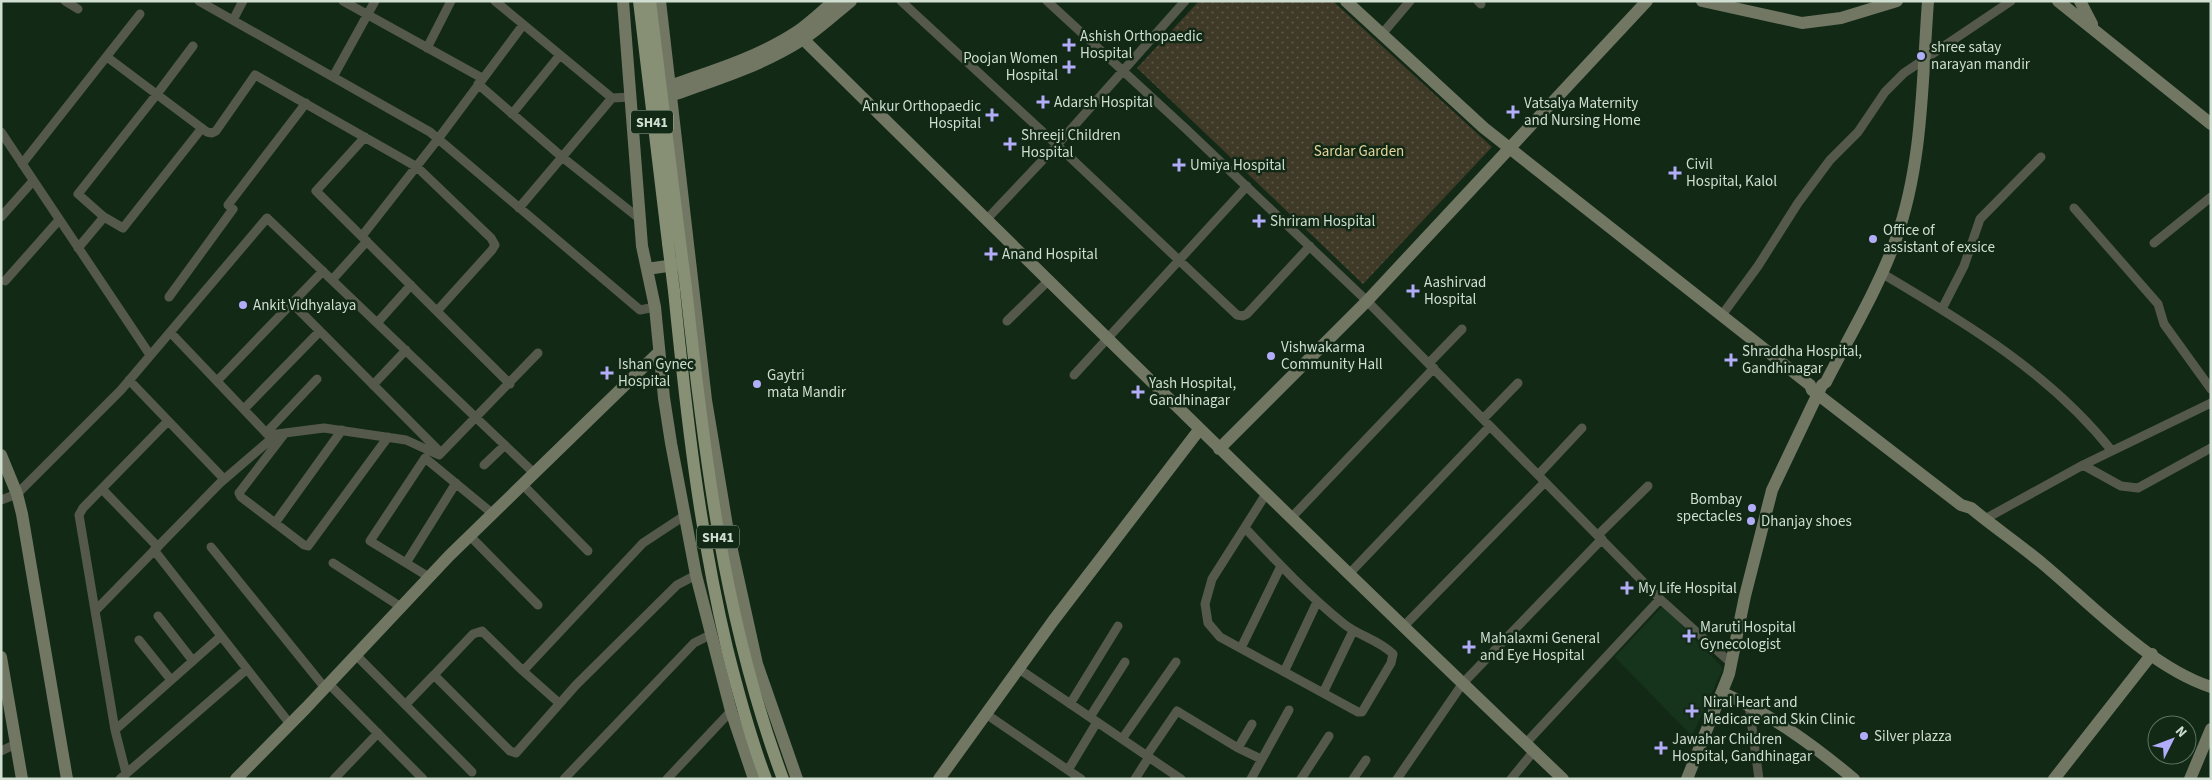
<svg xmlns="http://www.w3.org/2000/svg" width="2212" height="780" font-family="'Source Sans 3',sans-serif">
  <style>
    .built { fill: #16341c }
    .park { fill: url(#park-dots) }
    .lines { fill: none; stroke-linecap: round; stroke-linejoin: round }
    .street { stroke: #55594c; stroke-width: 9 }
    .secondary { stroke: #717763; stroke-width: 12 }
    .primary { stroke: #878f74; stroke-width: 12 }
    .primary-bridge { stroke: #878f74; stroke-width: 12 }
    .poi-dot { fill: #b2adf9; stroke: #122916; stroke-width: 2 }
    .labels { text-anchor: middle; stroke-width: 5; stroke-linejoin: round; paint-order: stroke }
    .shield { fill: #122916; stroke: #97a89a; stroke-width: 1 }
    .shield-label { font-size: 14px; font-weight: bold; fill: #d0dfd2 }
    .poi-label { font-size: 15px; fill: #d0dfd2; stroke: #122916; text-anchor: start }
    .park-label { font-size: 15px; fill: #e6d49a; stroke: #122916 }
  </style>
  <defs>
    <pattern id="park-dots" width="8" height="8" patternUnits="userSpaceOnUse" patternTransform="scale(1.25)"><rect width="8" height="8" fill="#3f3927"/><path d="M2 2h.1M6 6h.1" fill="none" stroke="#5a5545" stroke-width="1.8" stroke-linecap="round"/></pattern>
  </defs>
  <rect width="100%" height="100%" fill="#122916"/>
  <path class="built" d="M1663,606L1723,668L1692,736L1615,657Z"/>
  <path class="park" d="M1199,1H1333L1492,147L1363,284L1137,68Z"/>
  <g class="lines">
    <path class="street" d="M65,1L78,9
      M199,1L430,132L640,310L655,307
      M343,1L482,78
      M495,1L612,98L631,97
      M901,1L1057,145L1237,315L1243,316L1247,314L1310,246
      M1047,1L1185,128L1367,301L1660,599L1731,663
      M1478,1L1481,4
      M233,20L243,1
      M1382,34L1410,1
      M427,48L451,1
      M107,57L207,132L212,133L216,131L255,75L417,167L491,238L495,245L492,250L437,311
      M333,77L375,1
      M478,84L562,157L640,219
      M512,114L560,55
      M1,132L150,355
      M365,137L316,191L510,384
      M22,164L140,14
      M519,208L612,98
      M2074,208L2158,304L2164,324L2211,389
      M1,217L33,181
      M104,217L123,228L202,128
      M986,220L1057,145L1185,1
      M362,236L438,139L523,25
      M2154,243L2211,197
      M78,248L104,217L78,194L157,94L193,46
      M1883,274C1966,323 2051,374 2112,451
      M332,280L367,241
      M5,281L59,220
      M169,297L233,209L228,205L306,103
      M292,303L441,453
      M1942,309L1964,266L1980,219L2041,157
      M1722,315L1758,266L1798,203L1830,160L1858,132L1885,92L1904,73L2011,1
      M1007,321L1048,281
      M377,323L411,285
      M170,332L272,439
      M1429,363L1462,329
      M1074,375L1247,186
      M129,380L224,479
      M217,381L323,271
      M373,385L406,350
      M244,409L320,331
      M1483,419L1518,383
      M266,433L317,379
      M285,433L239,493L241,497L304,545L308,546L388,437
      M484,465L505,445
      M2083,465L2121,486L2138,488L2211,448
      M1538,475L1582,428
      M523,485L588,551
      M102,489L158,547
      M1,500L17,494L121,390L267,218L535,474
      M684,516L643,543L523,671L482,631L473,634L434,675L510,751L516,753L576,685L677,585L696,575
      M1292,517L1434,368
      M1985,519L2083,465L2211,403
      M275,523L342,430
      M1245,528C1277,562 1308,595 1344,624C1359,636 1379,640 1393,654L1391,663L1362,712H1358L1220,637L1208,623L1205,604L1212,579L1266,494
      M1598,535L1648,486
      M470,536L538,605
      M211,547L325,688
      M154,550L290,724
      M333,563L401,607
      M406,563L456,483
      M1349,574L1490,426
      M429,577L370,541L425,458L493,514
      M95,611L220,483L277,434L324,428L406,440L439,455L538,353
      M158,616L193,661
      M1404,626L1545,482
      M139,640L171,680
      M1241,648L1281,566
      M356,655L472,772
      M1019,669L1181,779
      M523,671L559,703
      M1284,672L1317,602
      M329,684L423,779
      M1324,691L1353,631
      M406,704L434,675
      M1070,704L1118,626
      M1749,705L1759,779
      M986,714L1081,779
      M1090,717L1125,662
      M115,730L79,515L83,508L168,421
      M1122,739L1176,662
      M1526,743L1660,599
      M1238,748L1261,759
      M1,751L16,744
      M1147,755L1177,711L1238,748L1252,724
      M1068,770L1097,722
      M126,773L115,730L221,636
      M120,779L247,669
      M334,779L378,733
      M564,779L694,643L712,634
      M667,779L731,711
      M1135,779L1149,757
      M1251,779L1289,710
      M1301,779L1329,736
      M1353,779L1366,760
      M1397,779L1463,683L1602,539
      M1511,779L1534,751"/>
    <path class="secondary" d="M623,1L642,246L655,307L664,398L671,443L696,575L731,711L754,779
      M660,1L706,400L728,532L757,664L797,779
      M1346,1L1484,128L1810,385L1812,390L1961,505L1971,508C1994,527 2019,544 2043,564C2092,605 2150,667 2211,687
      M1702,1L1802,23L1841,18L1897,1
      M2058,1L2211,124
      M2080,1L2092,24
      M798,31L803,39C1055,287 1307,536 1563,779
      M669,86C713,71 759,57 798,31C811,22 822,11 834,1
      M670,96C716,80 761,66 802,40C819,29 835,14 851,1
      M647,269L681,264
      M1219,449L1367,301L1647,1
      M1,455L17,494L22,514L67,779
      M1,657L22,779
      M1723,693C1772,715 1813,745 1854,779
      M236,779L306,708L449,556L659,352
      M939,779L1053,621L1199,430
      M1687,779L1729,674L1745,596L1772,490L1822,385L1826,382C1850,335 1878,289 1896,239C1923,163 1922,81 1928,1
      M2054,779L2152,654
      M2190,779L2211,729"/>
    <path class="primary" d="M639,1L668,243
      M650,1L680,242
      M686,288C704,454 724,621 783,779
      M674,291C686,411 699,530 727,648C738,692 750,737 766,779"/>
    <path class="primary-bridge" d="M680,242L686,288
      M668,243L674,291"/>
  </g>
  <g class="poi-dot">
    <path d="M1066.5 37.5h5v5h5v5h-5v5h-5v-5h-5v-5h5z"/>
    <circle cx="1921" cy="56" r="5"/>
    <path d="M1066.5 59.5h5v5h5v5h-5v5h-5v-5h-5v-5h5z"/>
    <path d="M1040.5 94.5h5v5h5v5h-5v5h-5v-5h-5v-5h5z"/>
    <path d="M1510.5 104.5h5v5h5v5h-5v5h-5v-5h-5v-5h5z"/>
    <path d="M989.5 107.5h5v5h5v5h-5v5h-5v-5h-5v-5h5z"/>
    <path d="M1007.5 136.5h5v5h5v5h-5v5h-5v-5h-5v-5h5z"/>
    <path d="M1176.5 157.5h5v5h5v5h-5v5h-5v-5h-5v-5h5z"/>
    <path d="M1672.5 165.5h5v5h5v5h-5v5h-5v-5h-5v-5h5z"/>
    <path d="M1256.5 213.5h5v5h5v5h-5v5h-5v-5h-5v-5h5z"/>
    <circle cx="1873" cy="239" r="5"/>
    <path d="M988.5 246.5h5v5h5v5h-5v5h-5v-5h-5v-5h5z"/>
    <path d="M1410.5 283.5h5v5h5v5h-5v5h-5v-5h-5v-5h5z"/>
    <circle cx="243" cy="305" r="5"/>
    <circle cx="1271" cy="356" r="5"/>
    <path d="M1728.5 352.5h5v5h5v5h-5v5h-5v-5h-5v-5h5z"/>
    <path d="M604.5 365.5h5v5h5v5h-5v5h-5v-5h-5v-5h5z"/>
    <circle cx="757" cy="384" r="5"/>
    <path d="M1135.5 384.5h5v5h5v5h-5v5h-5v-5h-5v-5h5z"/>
    <circle cx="1752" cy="508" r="5"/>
    <circle cx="1751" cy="521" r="5"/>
    <path d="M1624.5 580.5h5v5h5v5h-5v5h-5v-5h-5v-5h5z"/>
    <path d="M1686.5 628.5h5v5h5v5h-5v5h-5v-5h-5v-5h5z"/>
    <path d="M1466.5 639.5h5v5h5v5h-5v5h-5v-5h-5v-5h5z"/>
    <path d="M1689.5 703.5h5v5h5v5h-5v5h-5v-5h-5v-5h5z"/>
    <circle cx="1864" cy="736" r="5"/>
    <path d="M1658.5 740.5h5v5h5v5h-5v5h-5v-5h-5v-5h5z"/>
  </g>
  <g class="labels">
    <g class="shield">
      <rect x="631" y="110.5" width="42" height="23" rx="4"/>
      <rect x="697" y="525.5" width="42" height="23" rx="4"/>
    </g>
    <g class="shield-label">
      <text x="652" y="127">SH41</text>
      <text x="718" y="542">SH41</text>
    </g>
    <g class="poi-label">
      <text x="1080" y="41">Ashish Orthopaedic<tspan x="1080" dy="17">Hospital</tspan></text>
      <text x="1931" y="52">shree satay<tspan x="1931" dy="17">narayan mandir</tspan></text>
      <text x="1058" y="63" text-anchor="end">Poojan Women<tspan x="1058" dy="17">Hospital</tspan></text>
      <text x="1054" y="107">Adarsh Hospital</text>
      <text x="1524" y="108">Vatsalya Maternity<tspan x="1524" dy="17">and Nursing Home</tspan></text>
      <text x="981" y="111" text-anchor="end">Ankur Orthopaedic<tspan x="981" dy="17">Hospital</tspan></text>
      <text x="1021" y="140">Shreeji Children<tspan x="1021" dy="17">Hospital</tspan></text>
      <text x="1686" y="169">Civil<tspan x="1686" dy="17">Hospital, Kalol</tspan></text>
      <text x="1190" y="170">Umiya Hospital</text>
      <text x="1270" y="226">Shriram Hospital</text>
      <text x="1883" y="235">Office of<tspan x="1883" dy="17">assistant of exsice</tspan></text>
      <text x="1002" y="259">Anand Hospital</text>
      <text x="1424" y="287">Aashirvad<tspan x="1424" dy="17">Hospital</tspan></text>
      <text x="253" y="310">Ankit Vidhyalaya</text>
      <text x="1281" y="352">Vishwakarma<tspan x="1281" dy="17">Community Hall</tspan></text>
      <text x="1742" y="356">Shraddha Hospital,<tspan x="1742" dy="17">Gandhinagar</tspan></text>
      <text x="618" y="369">Ishan Gynec<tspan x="618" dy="17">Hospital</tspan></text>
      <text x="767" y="380">Gaytri<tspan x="767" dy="17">mata Mandir</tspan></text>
      <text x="1149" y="388">Yash Hospital,<tspan x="1149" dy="17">Gandhinagar</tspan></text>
      <text x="1742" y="504" text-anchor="end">Bombay<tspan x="1742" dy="17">spectacles</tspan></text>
      <text x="1761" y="526">Dhanjay shoes</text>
      <text x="1638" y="593">My Life Hospital</text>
      <text x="1700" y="632">Maruti Hospital<tspan x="1700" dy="17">Gynecologist</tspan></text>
      <text x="1480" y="643">Mahalaxmi General<tspan x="1480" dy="17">and Eye Hospital</tspan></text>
      <text x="1703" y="707">Niral Heart and<tspan x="1703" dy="17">Medicare and Skin Clinic</tspan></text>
      <text x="1874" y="741">Silver plazza</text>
      <text x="1672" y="744">Jawahar Children<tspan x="1672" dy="17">Hospital, Gandhinagar</tspan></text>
    </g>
    <g class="park-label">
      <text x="1359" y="156">Sardar Garden</text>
    </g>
  </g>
  <rect width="2212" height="780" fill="none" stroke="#d0dfd2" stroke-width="5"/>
  <g transform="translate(2172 740) rotate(48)"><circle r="24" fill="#122916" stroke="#5e7261"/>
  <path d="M0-4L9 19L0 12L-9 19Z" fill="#b2adf9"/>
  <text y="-8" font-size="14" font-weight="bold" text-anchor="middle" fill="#d0dfd2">N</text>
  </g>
</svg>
